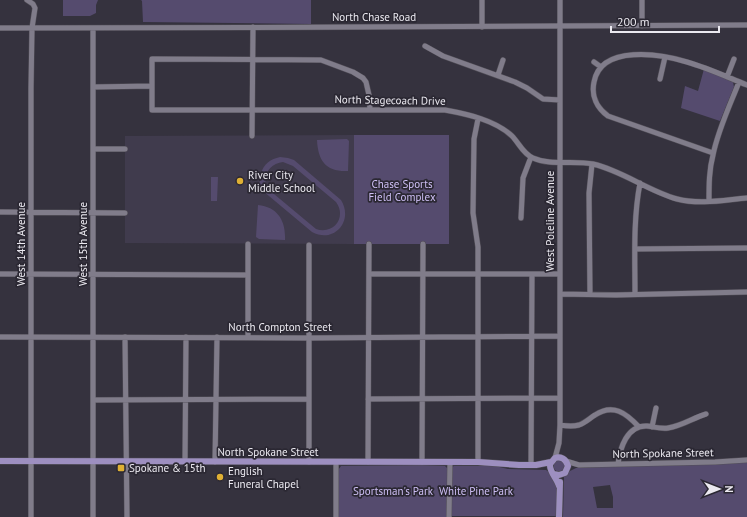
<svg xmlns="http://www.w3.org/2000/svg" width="747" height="517" font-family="'PT Sans',sans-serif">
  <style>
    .built { fill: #403b4d }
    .green { fill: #554b6e; fill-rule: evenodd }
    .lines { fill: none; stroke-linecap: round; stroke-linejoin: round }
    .minor-casing { stroke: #535059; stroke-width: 6 }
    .major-casing { stroke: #535059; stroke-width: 7 }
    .minor { stroke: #807c8a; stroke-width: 5 }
    .major { stroke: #9d8fc0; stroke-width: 6 }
    .poi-dot { fill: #dfb034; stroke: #2b2833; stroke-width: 1.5 }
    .labels { text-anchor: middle; stroke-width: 3.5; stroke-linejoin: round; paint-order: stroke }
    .street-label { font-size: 11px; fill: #ebe9f0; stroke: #2b2833 }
    .poi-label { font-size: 11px; fill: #ebe9f0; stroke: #2b2833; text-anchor: start }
    .park-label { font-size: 11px; fill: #cebff5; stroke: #2b2833 }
  </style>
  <rect width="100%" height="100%" fill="#35323e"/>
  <path class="built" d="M354,135V244L125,243V136Z"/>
  <path class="green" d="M63,0H98L96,5V13L90,16H63Z
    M141,0H311V24L143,22L142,1Z
    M704,69L733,82L734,87L720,121L681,108L685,86L698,91Z
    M354,135H449V244H354Z
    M347,139L349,141L348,171C326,172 318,161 317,140Z
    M280,157L288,158L294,160L341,200C354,221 334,244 312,232L257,186C261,182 260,179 261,174C263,164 271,159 280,157ZM283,162L293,166L336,202C347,217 334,235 316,229L268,189C261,176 269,164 283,162Z
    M211,177H218L217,201H211Z
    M258,205C278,207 286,221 285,240L259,239L256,237Z
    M747,460V517H563L564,477L568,472L576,468ZM610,485L613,497V508H597L593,487Z
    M553.5 466a5.5 5.5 0 1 1 11 0a5.5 5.5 0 1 1-11 0Z
    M422,465L445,466L447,468V517H338V470L341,466Z
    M454,466H495L508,469L546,470C561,478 556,501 556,516H451L452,467Z"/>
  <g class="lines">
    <g class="minor-casing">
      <path id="minor" d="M27,0L33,4L35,8L32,28L31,88V517
        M642,26V0
        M482,27V0
        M0,28C249,27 498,28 747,25
        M425,46L443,56L515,82L527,88L543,99L560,100
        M594,62L601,67
        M498,75L503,60
        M727,77L734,59
        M660,79L665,57
        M93,87L152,86
        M370,110L369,95L366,82L363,78L353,72L321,60L152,59V110H445C467,114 495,120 512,136C519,143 523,154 533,158C551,166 573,160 593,164C623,171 648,191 677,199C700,205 724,200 747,198
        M478,119L474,139L473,213L478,247V462
        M252,136L253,27
        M93,149H125
        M713,153L608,116C597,108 591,96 594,82C601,44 661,54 687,62C708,68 727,77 747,85
        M709,201C709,185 709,170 713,155C718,130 730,105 739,82
        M0,212L125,213
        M521,218L523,178L531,157
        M309,245V462
        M635,249L747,248
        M0,274L248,275
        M369,274H560
        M560,294L616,295L747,292
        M590,294L589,193L592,164
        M635,294C635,257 633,220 640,183
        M0,337L309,338L560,336
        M125,337L127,517
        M248,337V244
        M368,399L560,398
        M93,400L309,399
        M560,425C566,426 572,427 579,425C585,423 590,418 595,415C613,403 626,413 639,427
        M652,427L656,408
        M555,458L559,443L560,425V0
        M566,461L579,465L715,462L747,460
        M185,462L186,337
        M215,462L217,337
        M368,462L369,244
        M422,462L423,244
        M618,464C620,448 627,425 647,426C654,427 661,429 668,428C682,426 693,418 706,414
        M531,465L532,274
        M93,517V28
        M336,517V462
        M449,517L450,462"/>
    </g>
    <g class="major-casing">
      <path id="major" d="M0,461L478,462L519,465H536L551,462
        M553,474L559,475L565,473L568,466C566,459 561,456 555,458L550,464C549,472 557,478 559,486
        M559,517L560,482"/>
    </g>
    <use href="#minor" class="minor"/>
    <use href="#major" class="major"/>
  </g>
  <g class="poi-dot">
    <circle cx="240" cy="181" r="4"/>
    <rect x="117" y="464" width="8" height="8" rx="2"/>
    <circle cx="220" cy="477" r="4"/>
  </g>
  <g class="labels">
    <g class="street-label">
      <text x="374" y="21">North Chase Road</text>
      <text transform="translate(390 100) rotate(1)" y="4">North Stagecoach Drive</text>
      <text transform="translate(550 221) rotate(-90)" y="4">West Poleline Avenue</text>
      <text transform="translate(21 244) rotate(-90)" y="4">West 14th Avenue</text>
      <text transform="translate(83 244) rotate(-90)" y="4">West 15th Avenue</text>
      <text x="280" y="331">North Compton Street</text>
      <text x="268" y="456">North Spokane Street</text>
      <text transform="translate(663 453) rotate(-1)" y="4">North Spokane Street</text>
    </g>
    <g class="poi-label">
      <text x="248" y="179">River City<tspan x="248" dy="13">Middle School</tspan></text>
      <text x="129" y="472">Spokane &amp; 15th</text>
      <text x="228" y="475">English<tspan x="228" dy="13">Funeral Chapel</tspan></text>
    </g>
    <g class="park-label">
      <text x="402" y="188">Chase Sports<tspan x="402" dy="13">Field Complex</tspan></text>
      <text x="393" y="495">Sportsman's Park</text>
      <text x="476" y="495">White Pine Park</text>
    </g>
  </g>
  <g transform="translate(719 489) rotate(90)" stroke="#2b2833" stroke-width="3" paint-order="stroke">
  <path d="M0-3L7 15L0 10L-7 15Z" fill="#ebe9f0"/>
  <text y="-6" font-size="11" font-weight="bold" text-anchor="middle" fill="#ebe9f0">N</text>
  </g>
  <path d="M611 26v6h108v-6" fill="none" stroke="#ebe9f0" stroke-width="2"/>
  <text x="617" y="26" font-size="12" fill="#ebe9f0" stroke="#2b2833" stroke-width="3" paint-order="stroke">200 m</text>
</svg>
